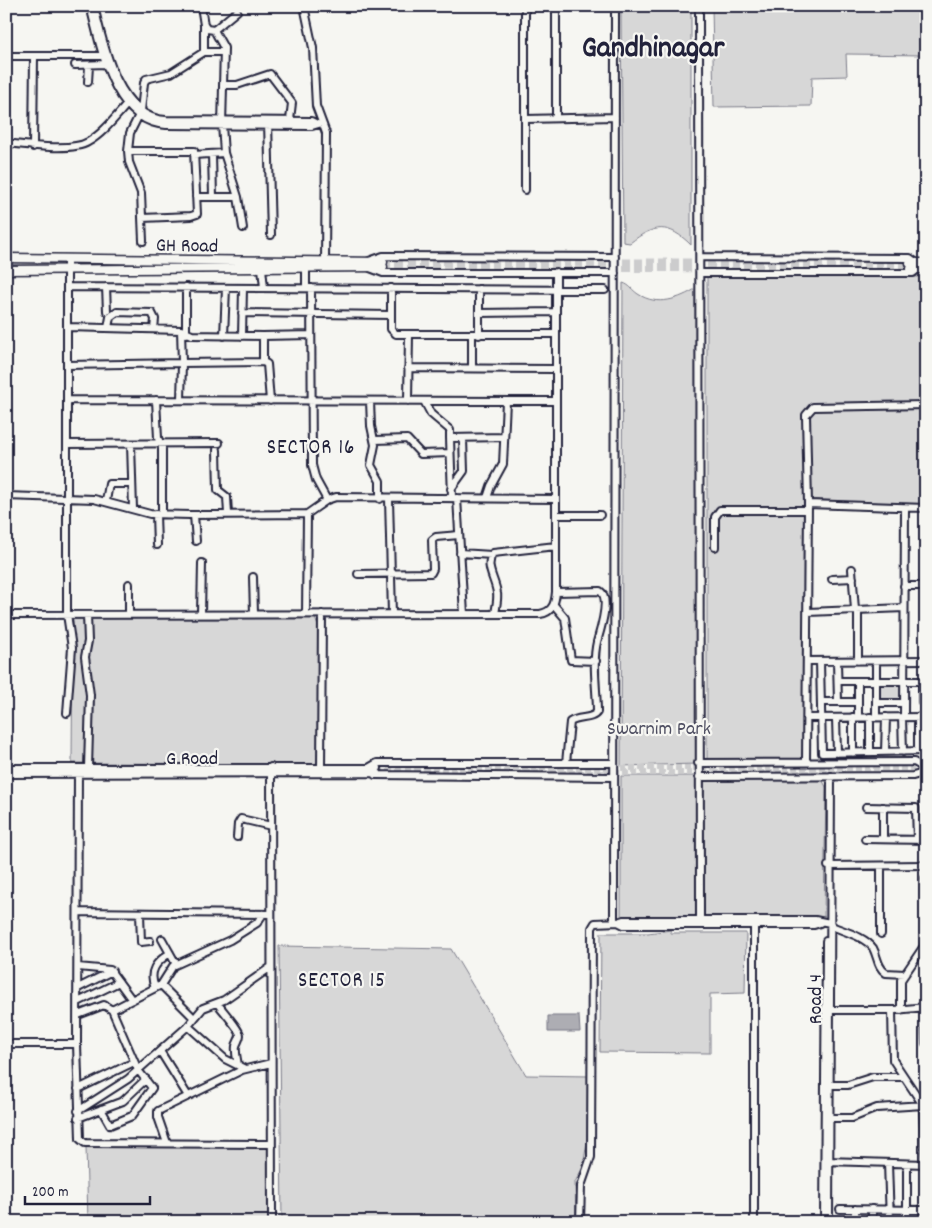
<svg xmlns="http://www.w3.org/2000/svg" width="932" height="1228" font-family="Dekko,sans-serif">
  <style>
    .green { fill: #d7d7d7; stroke: #7c7c89 }
    .water { fill: #adadb3; stroke: #757583 }
    .lines { fill: none; stroke-linecap: round; stroke-linejoin: round }
    .minor-tunnel { stroke: #cccccd; stroke-width: 6; stroke-dasharray: 6 3; stroke-linecap: butt }
    .major-tunnel { stroke: #cccccd; stroke-width: 8; stroke-dasharray: 8 4; stroke-linecap: butt }
    .minor-casing { stroke: #22223b; stroke-width: 10 }
    .major-casing { stroke: #22223b; stroke-width: 11 }
    .minor { stroke: #f6f6f2; stroke-width: 6 }
    .major { stroke: #f6f6f2; stroke-width: 8 }
    .labels { text-anchor: middle; stroke-width: 4.5; stroke-linejoin: round; paint-order: stroke }
    .street-label { font-size: 20px; fill: #22223b; stroke: #f6f6f2 }
    .park-label { font-size: 20px; fill: #4f4f62; stroke: #f6f6f2 }
    .neighbourhood-label { font-size: 21px; letter-spacing: 1px; fill: #22223b; stroke: #f6f6f2 }
    .town-label { font-size: 30px; font-weight: bold; fill: #22223b; stroke: #f6f6f2 }
  </style>
  <rect width="100%" height="100%" fill="#f6f6f2"/>
  <filter id="ink" filterUnits="userSpaceOnUse"><feTurbulence type="fractalNoise" baseFrequency=".02" numOctaves="2"/><feDisplacementMap in="SourceGraphic" scale="10" xChannelSelector="R" yChannelSelector="G"/><feConvolveMatrix kernelMatrix="1 2 1 2 8 2 1 2 1" color-interpolation-filters="sRGB"/></filter>
  <g filter="url(#ink)">
    <path class="green" d="M621,6H691V245C669,223 654,224 630,243L623,242Z
      M712,6H926V55L846,54L847,76L812,77L811,106L714,107Z
      M707,275L926,277V506L807,499L805,764L707,763Z
      M623,283C630,285 632,290 638,294C658,307 679,299 697,288V764L621,766Z
      M73,618H315L319,629L318,764L72,763Z
      M879,682H902V701H879Z
      M820,775L826,787L824,918L706,919L704,914V777Z
      M621,776H697L698,919H621Z
      M671,930V933H746L745,993L710,994V1053L600,1052L601,933H648Z
      M279,946L451,949L526,1075L589,1076L588,1135L583,1167L575,1182L576,1222H282Z
      M265,1146L273,1149V1222H88L86,1147Z"/>
    <path class="water" d="M548,1016H579L580,1032H548Z"/>
    <g class="lines">
      <path class="minor-tunnel" d="M378,768H914
        M515,773H845"/>
      <path class="major-tunnel" d="M383,262L910,263
        M383,267L911,269"/>
      <g class="minor-casing">
        <path id="minor" d="M90,6C101,47 113,122 166,125L312,126L322,123
          M94,6C103,44 118,118 166,120L311,121L315,123
          M201,6L204,25L207,29L214,30L224,48L222,125L224,153L238,197L243,228
          M304,6L313,48L316,106L326,133L325,264
          M699,6L700,925
          M204,25V52
          M214,30L237,11
          M6,56H34L33,147
          M34,56H103
          M75,65L106,64
          M88,82L89,66
          M223,85H237L270,74L292,103L290,120
          M556,118V6
          M526,119L615,117
          M268,122L271,235
          M6,143C25,145 72,152 88,142C104,133 117,115 130,101
          M128,151H194L197,214L191,216L142,218
          M212,154L213,197
          M194,155L224,153
          M525,190V6
          M196,197H238
          M143,241L141,193L129,162L128,151L130,133L141,111L144,83L146,79L171,73L204,52H224
          M700,257L910,258L917,263
          M369,261L383,256L615,257
          M262,268L264,288
          M370,268L383,273H615
          M700,273H913L918,269
          M67,287L605,290
          M106,287L107,311
          M306,288V264
          M311,288L312,465L316,480L327,500
          M391,288V329L396,334H556
          M242,313L391,315
          M479,313L556,312
          M67,327L181,330
          M108,328L110,317L117,312L152,313L155,319L154,329
          M186,334V287
          M472,335V368
          M479,335V289
          M224,336L226,288
          M242,336L243,288
          M263,362L267,364L270,401
          M67,365L182,363L181,330L192,335L263,336
          M408,368L556,369
          M67,400L556,401
          M156,400L158,438L162,447V514
          M181,400L182,363L263,362V336L311,335
          M370,401L371,426L375,445L371,465L380,481V499
          M408,401L409,334
          M424,401L431,414L450,430V438
          M375,440L407,439L421,454L450,453
          M67,444L219,443
          M131,444L133,509
          M217,450L218,490L227,497L228,514
          M451,489L464,471L463,438
          M6,496L94,499L150,514L190,515L307,514L327,500L336,497L556,499
          M452,498L450,438L504,437
          M457,498L464,614
          M487,498L491,486L503,464L506,401
          M389,499L392,614
          M106,501L109,484H132
          M808,504L926,508
          M156,514L157,545
          M194,515L196,541
          M556,515H600
          M715,547V517L720,510H808
          M460,553L492,555
          M852,569L855,610
          M358,574L431,573L433,569L432,540L436,537L459,535
          M253,577L254,614
          M832,579L853,578
          M904,586H926
          M556,592L600,591C611,598 600,631 597,642C592,663 597,690 597,712C592,720 579,716 570,722L566,763
          M554,605L565,618L571,660L596,661
          M808,612L904,608
          M201,614L202,563
          M306,614L307,514
          M495,614C496,607 498,599 497,593C495,578 484,567 493,553L556,546
          M6,615L540,614C553,612 555,603 556,592V272
          M87,615L88,641L85,657L90,695L88,768
          M129,615V584
          M807,661L926,660
          M820,661L822,753L926,751
          M858,661V610
          M876,661V717
          M838,681H926
          M858,681V717
          M922,681V702
          M821,702H838L837,661
          M838,702H858
          M876,703H904
          M67,713L72,648L67,614V259
          M902,717L903,752
          M904,717L905,508
          M918,717V751
          M807,718L926,717
          M836,718L837,753
          M870,752V717
          M885,752L886,717
          M853,753V717
          M806,762L808,504L806,415L813,407L926,405
          M698,763L914,762L924,768
          M271,767L272,1222
          M370,767L377,763H614
          M6,768H378
          M78,768L77,1044L80,1139L85,1143L271,1144
          M321,770L322,614
          M6,774L378,773
          M375,775L614,777
          M699,777L913,776L923,773
          M866,807L916,808L917,840
          M883,807V839
          M237,837L238,824L241,819L271,826
          M865,839L926,840
          M828,866L926,865
          M925,878L926,887
          M78,912L271,914
          M140,913L141,942L150,941
          M754,920V1222
          M614,922L615,6
          M618,922L624,925H814L820,923
          M881,934V866
          M162,939L176,964
          M78,967L110,970L132,1000
          M161,985L173,966L230,940L257,923L263,914
          M78,988L112,971
          M155,988C148,971 156,962 170,953
          M78,1002L119,982
          M218,1004C223,1011 240,1030 240,1035C240,1039 237,1042 236,1046C235,1052 237,1059 238,1065
          M925,1007L926,1043
          M827,1010H895L926,1007
          M892,1010L893,1060L923,1105L926,1170
          M901,1010V980L924,946L926,933
          M78,1015L104,1005L112,1010L161,985L194,1018
          M188,1026L225,1059L245,1069
          M6,1044H77
          M160,1051L188,1096
          M830,1085H848L873,1077H904
          M78,1089L134,1062
          M101,1109L110,1125L132,1116L152,1088L138,1070L112,1010
          M78,1111L128,1079L188,1026L203,1008L224,1000L271,967
          M78,1118L123,1101L146,1079
          M830,1118H852L877,1108L923,1105
          M167,1143L158,1117V1111L242,1070L271,1063
          M826,1161L926,1164
          M888,1163L890,1222
          M907,1164V1222
          M840,1209L926,1210
          M855,1209V1222
          M872,1209V1222
          M924,1210V1222
          M580,1222L581,1186L591,1157L592,928L595,923L618,922L624,920H815L830,923L834,927C846,932 865,937 873,948C878,957 877,967 886,973L905,974
          M824,1222L826,941
          M829,1222L831,776"/>
      </g>
      <g class="major-casing">
        <path id="major" d="M6,258L383,262
          M910,263H926
          M911,269H926
          M6,270L383,267"/>
      </g>
      <use href="#minor" class="minor"/>
      <use href="#major" class="major"/>
    </g>
  </g>
  <g class="labels">
    <g class="street-label">
      <text transform="translate(187 244) rotate(1)" y="7">GH Road</text>
      <text x="192" y="764">G Road</text>
      <text transform="translate(814 999) rotate(-90)" y="7">Road 4</text>
    </g>
    <g class="park-label">
      <text x="659" y="734">Swarnim Park</text>
    </g>
    <g class="neighbourhood-label">
      <text x="311" y="453">SECTOR 16</text>
      <text x="342" y="986">SECTOR 15</text>
    </g>
    <g class="town-label">
      <text x="653" y="56">Gandhinagar</text>
    </g>
  </g>
  <rect width="932" height="1228" fill="none" stroke="#f6f6f2" stroke-width="25"/>
  <rect x="12" y="12" width="907" height="1203" fill="none" stroke="#22223b" stroke-width="2" filter="url(#ink)"/>
  <path d="M25 1196v8h125v-8" fill="none" stroke="#22223b" stroke-width="2.5"/>
  <text x="32" y="1196" font-size="15" fill="#22223b" stroke="#f6f6f2" stroke-width="4" paint-order="stroke">200 m</text>
</svg>
